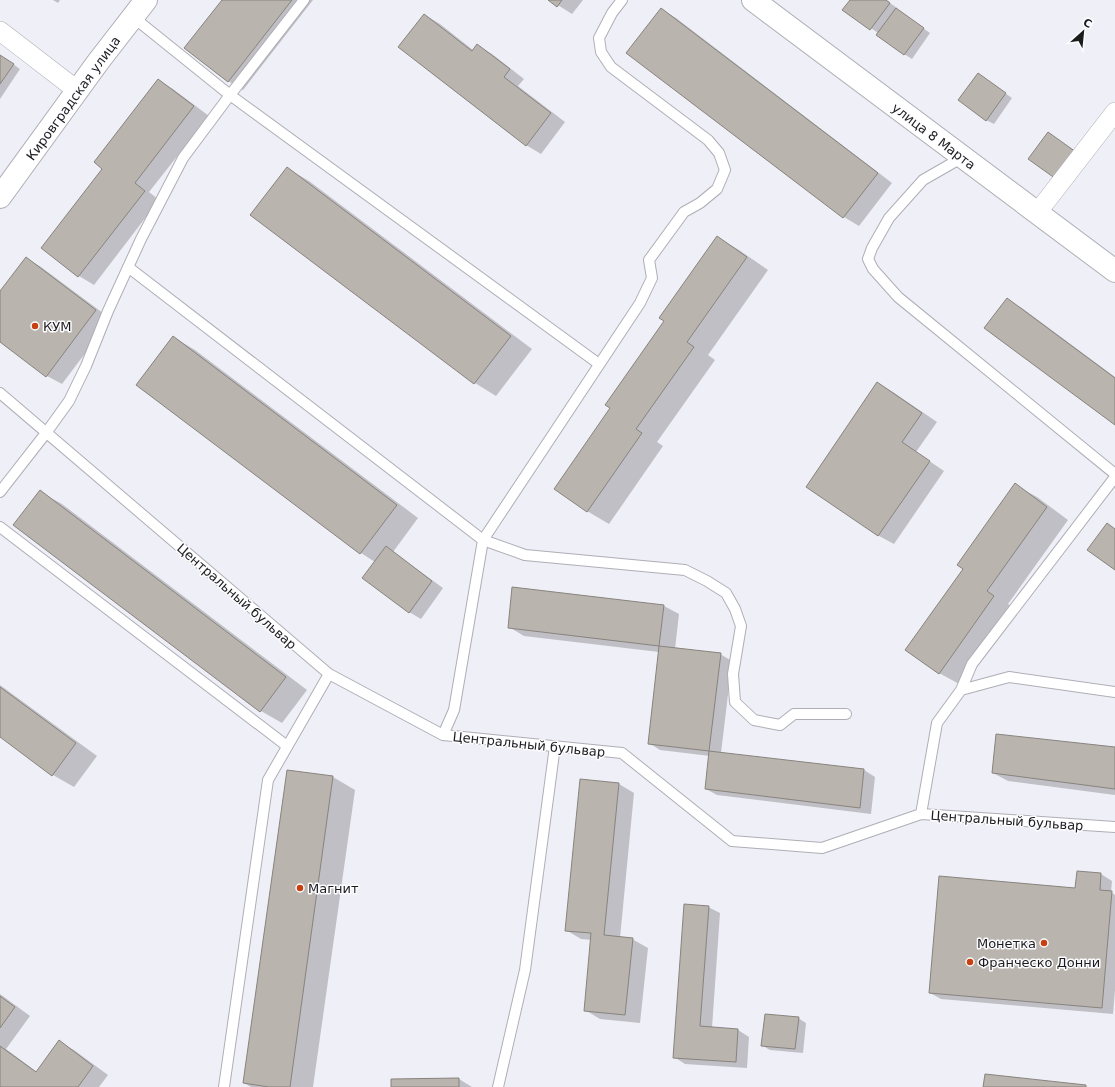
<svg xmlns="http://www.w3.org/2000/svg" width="1115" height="1087" font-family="'DejaVu Sans',sans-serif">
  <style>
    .shadow { fill: #0003 }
    .building { fill: #b9b4ae; stroke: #88837d }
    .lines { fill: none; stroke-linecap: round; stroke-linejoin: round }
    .service-casing { stroke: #afaeb6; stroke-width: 12 }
    .minor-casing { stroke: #afaeb6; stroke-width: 20 }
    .tertiary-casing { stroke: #afaeb6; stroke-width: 24 }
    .service { stroke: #fff; stroke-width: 10 }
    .minor { stroke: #fff; stroke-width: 19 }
    .tertiary { stroke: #fff; stroke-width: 22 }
    .poi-dot { fill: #c84012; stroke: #fdfdff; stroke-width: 1.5 }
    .labels { text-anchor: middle; stroke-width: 3; stroke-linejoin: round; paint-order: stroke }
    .street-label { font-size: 13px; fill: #1c1c1f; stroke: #fdfdff }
    .poi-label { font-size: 13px; fill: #1c1c1f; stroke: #fdfdff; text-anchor: start }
  </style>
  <rect width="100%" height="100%" fill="#efeff7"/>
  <path class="shadow" d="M53,0H60L58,3Z
    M224,0H313L243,90L228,81Z
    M550,0H583L572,14Z
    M851,0H886L897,8L896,9L930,33L912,59L904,54L878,33L844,9Z
    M661,9L676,18L892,183L859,226L844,217L628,53Z
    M425,15L440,24L473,50L477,45L492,54L524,79L518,86L565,122L541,154L526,145Z
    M0,55L20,69L0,99Z
    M985,79L1012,98L994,124L986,120Z
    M158,80L173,89L209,116L149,192L159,200L94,285L79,276L104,169Z
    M287,168L309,181L532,349L496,396L475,383L252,215Z
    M717,237L739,250L768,270L708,355L715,360L657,442L663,446L609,524L587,511L612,408Z
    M26,258L41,267L111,319L62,384L47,376L0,341V293Z
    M1007,300L1022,308L1115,377V424Z
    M173,337L195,350L418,518L393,552L443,588L421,619L409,612L375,562L361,553L137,384Z
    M878,383L893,392L937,422L916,452L944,471L894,544L879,536L807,486Z
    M1015,485L1037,497L1068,520L1008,604L1015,609L961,685L939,673L964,569Z
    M40,492L62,504L307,690L282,723L261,711Z
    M664,606L679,614L675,649L720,654L732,661L721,753L864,770L875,777L871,814L717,795L706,789L710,756L660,750L649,743L659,652L524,636L509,627Z
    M0,685L97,756L74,787L53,775L0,736Z
    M1115,748V795L1008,781L993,773Z
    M287,771L333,777L355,790L313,1087H251L244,1083Z
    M619,784L634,793L620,938L632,939L648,948L640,1023L600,1019L585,1010L592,940L581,939L566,930Z
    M1101,874L1112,881L1111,892L1115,895V990L1113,1014L941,999L930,993L1076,889Z
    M708,907L720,913L712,1028L738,1030L749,1037L747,1068L685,1064L674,1057Z
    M0,994L30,1016L6,1049L37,1072L59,1042L74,1050L108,1075L99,1087H0Z
    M798,1018L806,1023L803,1053L770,1050L763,1046Z
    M459,1079L472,1087H392Z"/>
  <path class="building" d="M222,0H292L228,82L184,48Z
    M548,0H562L557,7Z
    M850,0H886L890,3L870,30L842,10Z
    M661,8L878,173L843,218L626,53Z
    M896,8L924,28L904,55L876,35Z
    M424,14L472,51L477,44L510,69L504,77L551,113L526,146L398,47Z
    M0,55L14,64L0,84Z
    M978,73L1006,93L986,121L958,100Z
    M158,79L194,106L135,183L145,191L78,277L41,248L102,169L94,162Z
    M1048,132L1076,152L1056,179L1028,159Z
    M287,167L511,336L474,384L250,215Z
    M717,236L747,257L687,342L694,347L636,429L642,433L587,512L554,489L610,408L605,405L664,321L659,318Z
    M26,257L96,310L46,377L0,342V291Z
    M1007,298L1115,378V425L984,328Z
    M173,336L397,505L360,554L136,385Z
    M877,382L922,413L902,442L930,461L878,536L806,487Z
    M1015,483L1047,507L987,591L994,596L939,674L905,650L963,569L957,565Z
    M40,490L286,677L260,712L13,525Z
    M1107,523L1115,529V570L1087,550Z
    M386,546L432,581L409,613L362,578Z
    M512,587L664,605L659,646L508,628Z
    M659,646L721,653L709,751L648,744Z
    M0,687L76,743L52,776L0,737Z
    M996,734L1115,747V789L992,773Z
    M709,751L864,769L860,808L705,789Z
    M287,770L333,776L290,1087H269L243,1083Z
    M580,779L619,783L604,935L633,938L625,1015L584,1011L591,933L565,931Z
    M1077,871L1101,873L1100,890L1112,891L1102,1008L929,993L939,876L1075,888Z
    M684,904L709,906L700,1026L738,1029L736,1062L673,1058Z
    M0,996L15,1007L0,1028Z
    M765,1014L799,1017L795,1049L761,1046Z
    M59,1040L93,1066L78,1087H0V1046L36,1072Z
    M985,1074L1086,1085V1087H983Z
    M459,1078V1087H391V1079Z"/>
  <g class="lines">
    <g class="service-casing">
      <path id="service" d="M133,17L230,95L599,364
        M963,157L923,180L889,218L872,248L868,259L873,269L898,297L1115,474
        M128,267L483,540L525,555L685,570L707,581L726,593L735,609L741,626L733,674L735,702L754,720L780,725L794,714H846
        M0,393L329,674L443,735L622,753L732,841L822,848L921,814L1115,827
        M0,492L46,433L69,401L86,366L108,311L141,239L183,158L230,95L304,0
        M0,527L287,746
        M961,690L972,664L1115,477
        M443,735L454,710L483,540L640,303L652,278L649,260L684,212L700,203L717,189L725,170L719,153L708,140L611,67L601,52L599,38L612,13L622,0
        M921,814L937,723L961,690L1009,677L1115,692
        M224,1087L268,780L329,674
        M498,1087L525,970L555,746"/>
    </g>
    <g class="minor-casing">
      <path id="minor" d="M0,31L78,91
        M1037,213L1115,112"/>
    </g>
    <g class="tertiary-casing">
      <path id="tertiary" d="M753,0L1115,271
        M0,197L98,62L146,0"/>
    </g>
    <use href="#service" class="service"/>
    <use href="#minor" class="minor"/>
    <use href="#tertiary" class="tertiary"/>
  </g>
  <g class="poi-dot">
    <circle cx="35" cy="326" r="4"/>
    <circle cx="300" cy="888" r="4"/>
    <circle cx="1044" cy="943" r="4"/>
    <circle cx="970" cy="962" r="4"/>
  </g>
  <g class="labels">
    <g class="street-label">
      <text transform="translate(73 98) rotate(-54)" y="5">Кировградская улица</text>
      <text transform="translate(934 136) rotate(37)" y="5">улица 8 Марта</text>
      <text transform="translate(237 596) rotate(41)" y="5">Центральный бульвар</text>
      <text transform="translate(529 744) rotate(6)" y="5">Центральный бульвар</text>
      <text transform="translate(1007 820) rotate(4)" y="5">Центральный бульвар</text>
    </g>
    <g class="poi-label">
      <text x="43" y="331">КУМ</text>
      <text x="308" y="893">Магнит</text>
      <text x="1036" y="948" text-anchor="end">Монетка</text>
      <text x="978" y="967">Франческо Донни</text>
    </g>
  </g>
  <g transform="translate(1083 32) rotate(27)" stroke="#fdfdff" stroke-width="3" paint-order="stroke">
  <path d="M0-3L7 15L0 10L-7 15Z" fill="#1c1c1f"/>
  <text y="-6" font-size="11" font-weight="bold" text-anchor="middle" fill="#1c1c1f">С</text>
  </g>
</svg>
